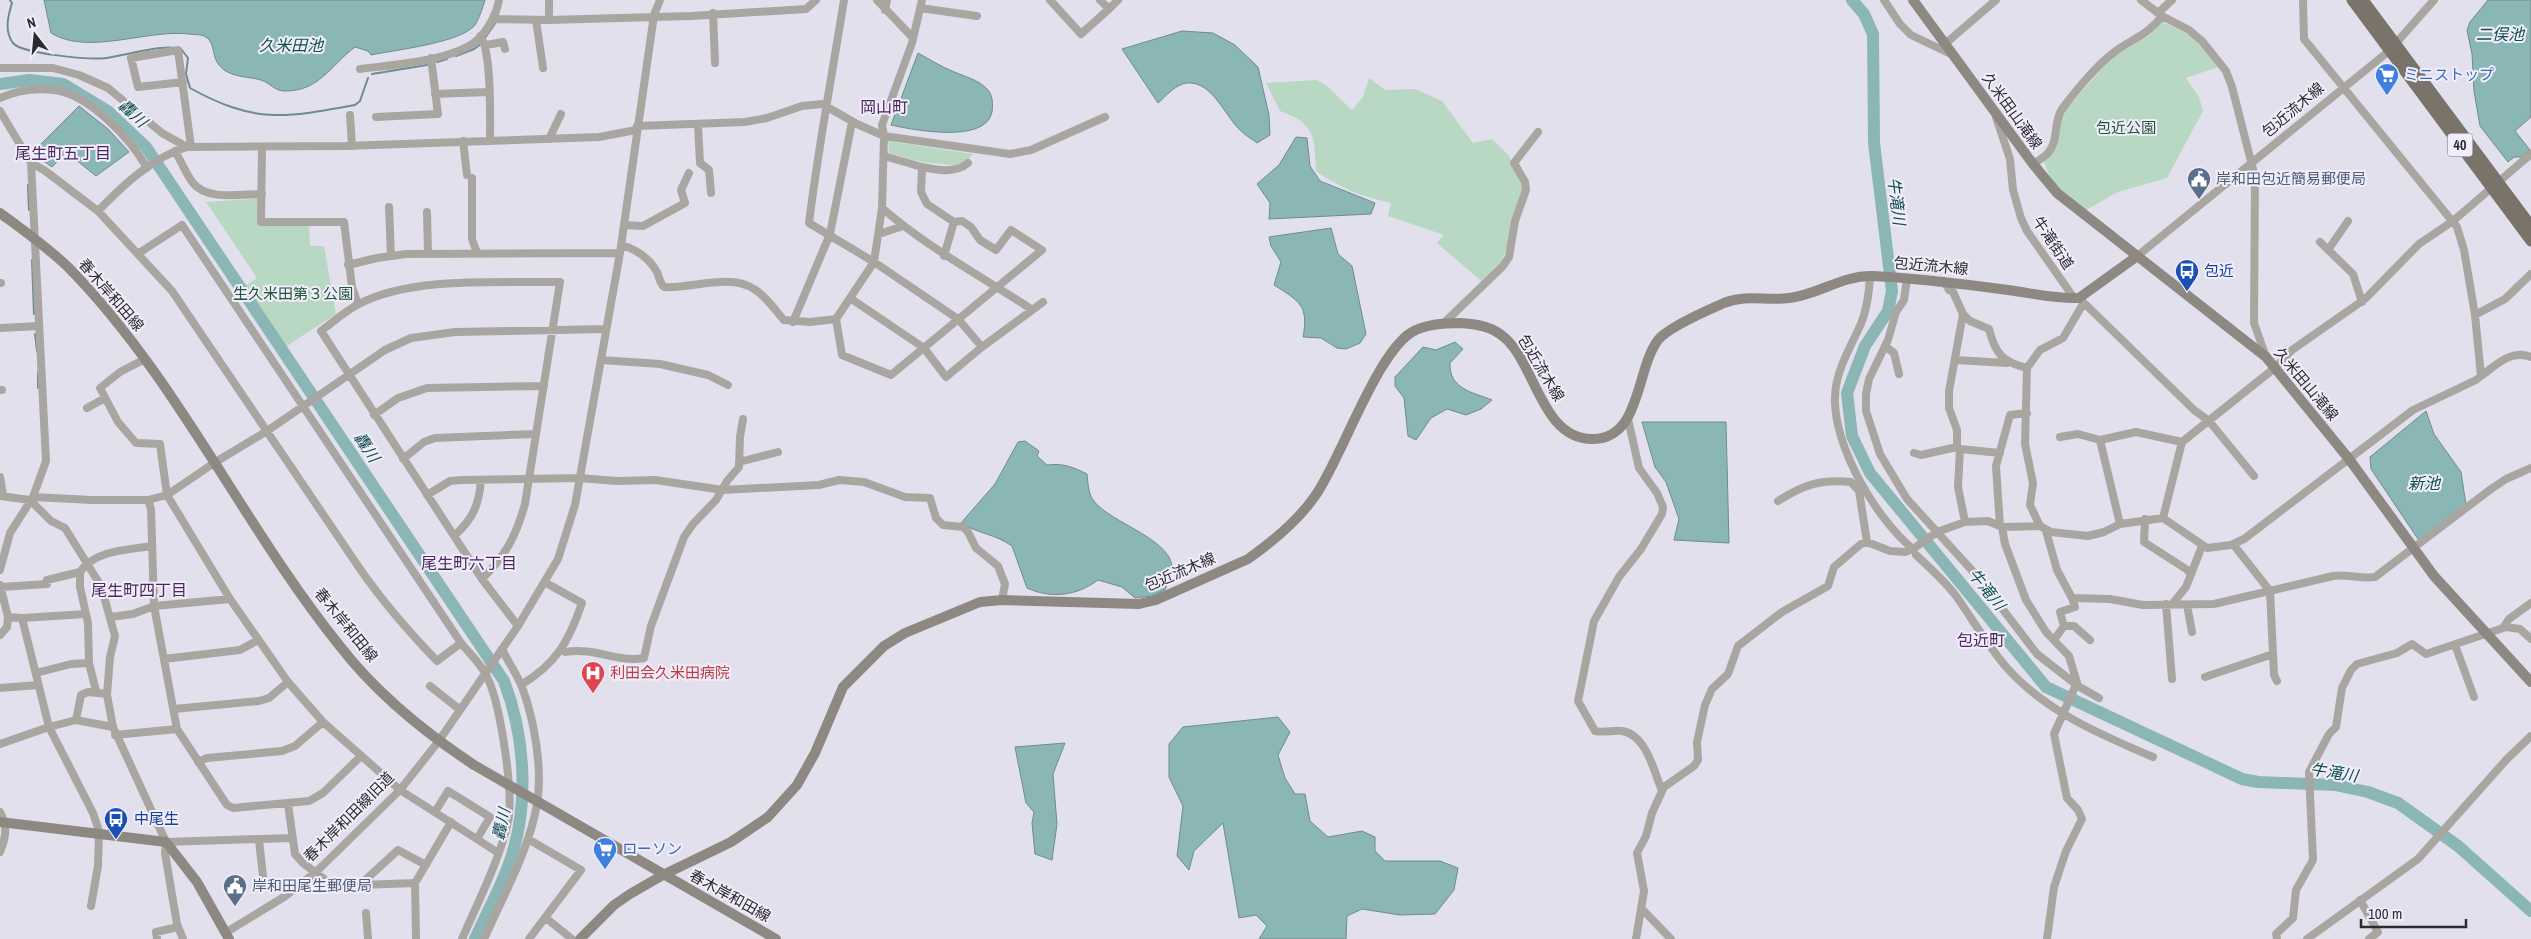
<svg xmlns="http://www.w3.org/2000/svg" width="2531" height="939" font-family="'Archivo Narrow','Noto Sans JP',sans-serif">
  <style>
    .green { fill: #b9d8c4 }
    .water { fill: #8bb6b6; stroke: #6e8c8e }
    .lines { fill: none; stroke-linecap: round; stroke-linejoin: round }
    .stream { stroke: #6e8c8e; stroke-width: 2 }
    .river { stroke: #8bb6b6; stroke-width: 12 }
    .street { stroke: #a9a6a1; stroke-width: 8 }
    .secondary { stroke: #8d8881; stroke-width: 10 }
    .primary { stroke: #79736a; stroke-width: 11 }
    .labels { text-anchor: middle; stroke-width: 4; stroke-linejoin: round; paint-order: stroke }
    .shield { fill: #f1edfb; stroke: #66646c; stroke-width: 1 }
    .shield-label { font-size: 14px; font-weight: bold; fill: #2b2a2f }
    .shop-label { font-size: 15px; fill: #366cbe; stroke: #f1edfb; text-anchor: start }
    .street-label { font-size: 15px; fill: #2b2a2f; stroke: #f1edfb }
    .park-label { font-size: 15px; fill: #205638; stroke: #f1edfb }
    .service-label { font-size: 15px; fill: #4e5e75; stroke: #f1edfb; text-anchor: start }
    .transit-label { font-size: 15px; fill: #164399; stroke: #f1edfb; text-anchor: start }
    .health-label { font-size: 15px; fill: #be3a42; stroke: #f1edfb; text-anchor: start }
    .water-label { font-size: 16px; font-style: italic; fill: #0d4e4e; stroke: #f1edfb }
    .neighbourhood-label { font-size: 16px; fill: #4c285f; stroke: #f1edfb }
  </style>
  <rect width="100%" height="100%" fill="#e3e0ee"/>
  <path class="green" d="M2163,22L2197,39L2221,66L2186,78L2199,97L2203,111L2167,178L2118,192L2086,210L2062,192L2050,178L2044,161L2062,114L2111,58L2150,35Z
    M1369,78L1385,90L1415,89L1442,101L1473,143L1492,139L1509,156L1522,182V192L1512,218L1507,250L1500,263L1481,281L1437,243L1444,235L1388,216L1391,203C1363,197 1339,188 1316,171C1314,136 1316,124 1280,111L1266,83L1317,80L1327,86L1352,110L1363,97Z
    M888,141L973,154L961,166L922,162L889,153Z
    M262,198L259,225L309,222L310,246H324L336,314L282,349L242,288L257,278L206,202Z"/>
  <path class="water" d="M44,0H485C483,7 479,19 475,25C461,43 394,50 371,55L368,51L355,47C331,65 319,92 284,91C275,91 270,83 261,80C247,76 226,78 217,62C212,54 215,41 204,36C200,34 193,35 189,34C147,29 88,56 51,33Z
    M2488,0H2531V117L2515,131L2530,150L2522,157H2514L2508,162L2480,126L2474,91L2472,54L2467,30L2470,22Z
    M1182,31L1213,33L1235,45L1258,67L1269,115L1270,135L1257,143C1252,139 1246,136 1241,131C1225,117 1213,81 1187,83C1176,84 1166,96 1158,103L1122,49Z
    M918,53C929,59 940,66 952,71C965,77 978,79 988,90C993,96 993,105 992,112C986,144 913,130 891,125Z
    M79,106L108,129L129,152L96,176L66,152L52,167L32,153Z
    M1296,137L1307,138L1310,166L1320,181L1375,203L1371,214L1269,219L1270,203L1257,184L1279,165Z
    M1331,228L1338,254L1352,266L1366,334L1360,343L1346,349L1337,348L1321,338L1303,337C1309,305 1299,301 1274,285L1281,262L1271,246L1269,237Z
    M1455,342L1463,349L1450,363C1449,389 1472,392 1492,400L1481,409L1466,415L1447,409L1431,418L1416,440L1408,436L1404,398L1395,386V377L1423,347L1436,350Z
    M2426,411L2434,434L2461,472L2466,505L2423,539H2418L2371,469L2370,457Z
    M1642,422H1726L1729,543L1674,540L1679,519L1666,482L1655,467Z
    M1025,441L1039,451L1037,456L1047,465C1063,463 1073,467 1087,474C1088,482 1088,493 1093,500C1109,523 1177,540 1172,572C1171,578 1167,584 1165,590L1152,596L1135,598L1122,587L1098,580C1077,596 1051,599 1027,588L1012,546C995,534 979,534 961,523L995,484L1018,442Z
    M1278,717L1290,732L1278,755L1285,778L1295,794H1305L1310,821L1328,837L1362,831L1375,837V851L1385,861H1440L1458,868L1454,890L1435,914L1400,915L1362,909L1347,916L1346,939H1259L1267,926L1256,915L1239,918L1223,823L1194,851L1189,870L1177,856L1183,806L1169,777V744L1183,727Z
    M1065,743L1053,774L1057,824L1052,860L1035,854L1032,823L1034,812L1026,803L1015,747Z"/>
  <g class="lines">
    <path class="stream" d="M10,0L12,3C8,16 4,31 13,43C22,54 92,60 106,58C123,56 159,45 174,48
      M485,38L496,22
      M181,49L188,58L186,74L190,88C255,124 285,118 355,105L360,101L368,78
      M456,56L474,49L481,44
      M437,62L447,59
      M372,74L427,65
      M28,185L29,210
      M32,260L34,314
      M35,334L37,351
      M38,373V388"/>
    <path class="river" d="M1852,0L1864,14L1873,34L1874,143L1892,291L1888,311L1865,346L1847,393L1852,436L1870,473L2046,687L2242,779L2258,782L2335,785L2368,792L2398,803L2458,846L2531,911
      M0,84L29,80L63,84L109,112L146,147L504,681C526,739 530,811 507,869C498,893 485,916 475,939"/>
    <path class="street" d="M844,0C832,75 818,149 809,223L874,262L958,319L982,347
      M877,0L913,38
      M922,0L912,43L882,125L884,136L1010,154L1031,150L1105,117
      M1050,0L1081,34L1109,9L1100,0
      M1884,0L1900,24L1911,35L1953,55
      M2141,0L2162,16L2189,30L2202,41L2226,71L2232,87L2255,177L2254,323L2266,357
      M920,8L977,16
      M1109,9L1118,0
      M885,10L887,0
      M713,13L715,63
      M2158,13L2172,0
      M493,19L549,20L691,16L806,9L816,0
      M536,20L543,68
      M549,20V0
      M480,36C492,50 490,119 490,140
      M1945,44L1996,0
      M486,45L503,42L505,49
      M0,68H53L79,75L108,88L162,133L187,147L345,146L599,137L636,130
      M360,69C392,65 438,62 467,47C483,40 496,17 499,0
      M183,82L138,87L131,58L178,50L191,147
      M435,94L488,92
      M0,98C16,91 36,88 53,90C88,93 131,139 147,168
      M0,111L31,163L46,461L33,497L10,533L0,570
      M350,115L352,146
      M376,117L438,114L431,58
      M1996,117L2010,159L2013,190L2021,218L2027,231L2074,298
      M698,125L700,163L709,170L711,193
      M637,126L745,122L767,118L802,106L822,104L857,124L884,136L882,208L874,262L836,319L842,355L891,375L1042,250L1011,230L996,250L980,240L971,227L962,221L954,222L927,204L921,192L922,167L884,156
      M549,139L561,114
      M463,141L467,175
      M262,148L261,222H344L352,287L358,304
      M175,151C181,161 186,174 193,183C207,201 241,194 262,194
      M31,163L44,170L98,211L172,291L360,569C383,602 409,632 437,661L461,643
      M2033,164C2038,161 2044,157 2048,153C2059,141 2053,122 2062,109C2077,89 2096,65 2117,50C2133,39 2150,33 2162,16
      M922,167C937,170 955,174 968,163
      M472,178V239L477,253
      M389,207L391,256
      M882,208C928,248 981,276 1031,309
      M98,211C123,185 153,157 187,147
      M427,212L428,254
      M624,225L643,226L685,203L681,190L689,173
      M879,234L903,226
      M2320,242L2353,274L2362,302
      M621,245C636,249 649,258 657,272C659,277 660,283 664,287C692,289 729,273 754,289C766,296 775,310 784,320L810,322L836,319
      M2328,250L2348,221
      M139,253L182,225L461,643C469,653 479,662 485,673C500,698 514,793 508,822C500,859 477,904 462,939
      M944,256L954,222
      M2136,257L2389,51L2434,0
      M348,265L377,258L406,254L620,253
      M1870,276C1869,294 1867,312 1859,328C1851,346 1841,362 1837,381C1824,433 1874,517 1913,549
      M1907,279L1904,300L1896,312L1888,340L1869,379L1866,394V411L1880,454L1907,499L1978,577L2037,654L2078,686L2099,698
      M1944,281L1949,290L1953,292L1963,314L1949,391V408L1957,430V447L1960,449L1958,487L1965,522
      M0,283H1
      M850,298L924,348L946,377L982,347L1043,302
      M2079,298L2194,410L2209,421L2254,476
      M1963,314L1970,321L1989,329C1995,353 2002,362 2027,368
      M2475,315L2505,299L2531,274
      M793,322L830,234L852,122
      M1444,323L1503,266L1509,257L1515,221L1526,190L1525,182L1514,163L1538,132
      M0,328L39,326
      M1885,346L1894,353L1899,374
      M145,359L120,372L100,388L118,422L136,443L160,444L167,495L230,599L288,682L323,722L400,790L497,852
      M601,360L660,364L708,375L728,385
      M1955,360L2007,363
      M2481,376C2496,365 2511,349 2531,357
      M0,390H2
      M87,408L105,398
      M374,415L398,398L427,388L544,386
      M1628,419L1639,468L1657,493L1663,507L1662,514L1641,549L1619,577L1594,621L1578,701L1595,731C1604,733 1613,730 1622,731C1647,735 1654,772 1662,791
      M2060,437L2078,434L2100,440L2136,432L2182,442
      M2100,440L2120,524
      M1960,449L2000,453
      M1914,453L1921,455L1957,447
      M403,459L424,442L435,438L536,434
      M739,462L778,452
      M0,477L3,495
      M427,495L450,481L462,480L579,478L617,481L655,480L723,490L819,485L839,480L864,482L905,497L930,498L936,518L943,525L963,527L968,532L976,548L998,566L1005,584L1002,600
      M0,496L30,500L51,521L65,528L101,586L115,636L110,657L107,695L113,727
      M33,497L92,500H148L167,495L214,463L267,431L385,350L411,338L455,332L606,329
      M148,500L151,509L154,606L177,729L227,805L233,808L309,801L323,793L360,757
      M1778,501C1803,485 1820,479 1851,482L1859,491L1867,542
      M2163,518L2182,442L2276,367L2292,350L2365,299L2419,244L2453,221L2531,154
      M2145,519L2144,542L2186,569L2191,574
      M2000,526L1996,466L2010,415L2027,413
      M2040,526L2030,505L2033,483L2025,444L2027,368L2040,350L2063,338L2083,304
      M2002,527L2005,544L2026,600L2046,632L2069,656L2078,686L2075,687L2054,734L2067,798L2078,810L2082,819L2066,851L2054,887L2047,939
      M2046,531L2057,570L2072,598L2110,599L2143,605L2214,604L2333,576C2348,574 2360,579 2375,577L2491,489L2506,479L2531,468
      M454,536C473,519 479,505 481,480
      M2233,544L2270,591L2274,675L2277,681
      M1916,555C1930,568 1945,581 1956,596C1973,620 1988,646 2007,668C2045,711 2101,735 2153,757
      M80,572V587L88,623L89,663L96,691
      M482,579C506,555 516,536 525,504L560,282C500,283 412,276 359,304C345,311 333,322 321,331L482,579L518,626
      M0,585L8,617L22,618L49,727L93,813L100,834
      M1,587L47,584V580L80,572C94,550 128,550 152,546
      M2173,603L2186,587L2202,546
      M2166,604L2172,679
      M2187,605L2192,632
      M111,617L133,614L154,606L230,599
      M22,618L86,614
      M2064,626H2074L2090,640
      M2503,628L2509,619L2531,603
      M0,635L7,627L8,617
      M2054,640L2064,626L2060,612L2075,607L2072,598
      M2455,645L2474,697
      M562,650L565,652C596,647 617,663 644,658L651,626L684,537L693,524L716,500L727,481L739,467L740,437L743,419
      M164,659L240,650L258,640
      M36,673L71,664L89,663
      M2205,677L2273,654
      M521,685C557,663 569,641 582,603L546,583
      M430,686L459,709
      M0,688L38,685
      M174,709L259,701L269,698L288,682
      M76,720L81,695L88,692L107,694
      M115,735L177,729
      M0,744L49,727L76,720L113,727L166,842L165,853L177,924L183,939
      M198,762L207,758L282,751L295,746L323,722
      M288,804L295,854L303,863L333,886L415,883
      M0,812C8,827 6,837 0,852
      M435,812L448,791L490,817L477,839
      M528,839L581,870L529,939
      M259,840L263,876
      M166,842L291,838
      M361,884L398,850L426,865
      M2360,900L2378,932L2369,939
      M91,906L98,866L99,834
      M1642,909L1671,939
      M366,913L368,939
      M546,918L572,939
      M225,933L284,897L316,872L400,790L438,742L518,626L558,559L575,505L620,253L654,15L660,0
      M157,939L156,932L178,927
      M416,939L415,883L451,822
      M484,939C503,896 529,851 537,804C543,769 534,719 522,687C517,674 508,662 502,649
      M1636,939L1644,891L1637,853L1646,836L1652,813L1664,787L1694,766L1698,760L1697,742L1705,705L1712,689L1728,674L1738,646L1782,612L1828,586L1834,567L1861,544L1867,542L1890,551L1905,552L1913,549L1937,532L1965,522L1988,521L2002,527L2040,526L2051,532L2088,536L2104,532L2120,524L2163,518L2207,548L2231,545L2244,539L2413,410L2476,380L2481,376L2475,315L2464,250L2457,227L2304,39L2303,0
      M2277,939L2276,934L2293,918L2296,890L2313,860L2309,772L2329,734L2336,727L2342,688L2351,670L2357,664L2397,653L2412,644L2426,654L2506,627L2520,629L2531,639
      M2307,939L2418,859L2506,760L2531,736"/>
    <path class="secondary" d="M1913,0L2033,164L2057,193L2266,357L2349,459L2434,576L2531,682
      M0,213C23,230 47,247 68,267C177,378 242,524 339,645C376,693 424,732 474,765L776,939
      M0,822L166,842L197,882L229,939
      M580,939L614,905L630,894L663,875L731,842L768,817L797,785L815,753L843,687L884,646L905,633L980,602L1002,600L1139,604L1156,600L1248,559C1272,542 1298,521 1315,496C1341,460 1379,345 1416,330C1429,324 1445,323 1459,323C1476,324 1492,326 1505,338C1536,365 1542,441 1594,439C1641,438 1636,369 1658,340C1668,327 1708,310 1724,303C1746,294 1766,301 1789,298C1818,295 1842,275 1873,276C1918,278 1963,284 2008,290C2031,293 2056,299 2079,298L2136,257"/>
    <path class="primary" d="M2352,0L2531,241
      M2363,0L2531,226"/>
  </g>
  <defs>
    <g id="supermarket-pin" transform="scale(1.25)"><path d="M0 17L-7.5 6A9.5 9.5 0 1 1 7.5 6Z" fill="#3f7fe0" stroke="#f1edfb"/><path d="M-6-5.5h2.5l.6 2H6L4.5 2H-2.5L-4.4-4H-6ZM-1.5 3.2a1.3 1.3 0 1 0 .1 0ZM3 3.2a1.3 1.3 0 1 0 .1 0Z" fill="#fff"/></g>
    <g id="civic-pin" transform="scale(1.25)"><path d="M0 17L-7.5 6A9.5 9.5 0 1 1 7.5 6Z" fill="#5c6f8a" stroke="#f1edfb"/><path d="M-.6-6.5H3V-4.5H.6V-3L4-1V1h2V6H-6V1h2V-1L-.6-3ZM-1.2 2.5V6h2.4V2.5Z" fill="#fff"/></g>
    <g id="bus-pin" transform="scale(1.25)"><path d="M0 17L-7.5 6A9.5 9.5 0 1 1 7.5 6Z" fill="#1a4fb4" stroke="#f1edfb"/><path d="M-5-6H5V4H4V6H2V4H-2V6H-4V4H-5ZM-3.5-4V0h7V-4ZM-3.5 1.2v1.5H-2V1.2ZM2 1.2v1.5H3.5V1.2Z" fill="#fff"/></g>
    <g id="hospital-pin" transform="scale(1.25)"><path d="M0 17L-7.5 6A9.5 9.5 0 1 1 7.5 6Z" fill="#e0444e" stroke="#f1edfb"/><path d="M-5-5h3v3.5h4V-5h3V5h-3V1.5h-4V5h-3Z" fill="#fff"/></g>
  </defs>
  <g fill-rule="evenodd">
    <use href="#supermarket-pin" x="2387" y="75"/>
    <use href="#civic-pin" x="2199" y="179"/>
    <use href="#bus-pin" x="2187" y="271"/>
    <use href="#hospital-pin" x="593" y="673"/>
    <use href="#bus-pin" x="116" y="819"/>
    <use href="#supermarket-pin" x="605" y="849"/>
    <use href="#civic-pin" x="235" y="886"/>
  </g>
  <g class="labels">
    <rect class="shield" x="2447.5" y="133.5" width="25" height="23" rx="4"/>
    <g class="shield-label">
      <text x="2460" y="150">40</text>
    </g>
    <g class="shop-label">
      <text x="2404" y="80">ミニストップ</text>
      <text x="622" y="854">ローソン</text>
    </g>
    <g class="street-label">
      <text transform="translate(2293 110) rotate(-40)" y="5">包近流木線</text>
      <text transform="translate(2012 111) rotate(54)" y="5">久米田山滝線</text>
      <text transform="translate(2053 243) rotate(56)" y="5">牛滝街道</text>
      <text transform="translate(1931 266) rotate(5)" y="5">包近流木線</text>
      <text transform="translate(111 295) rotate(49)" y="5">春木岸和田線</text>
      <text transform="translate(1541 368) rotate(59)" y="5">包近流木線</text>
      <text transform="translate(2306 384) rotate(50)" y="5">久米田山滝線</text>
      <text transform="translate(1180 572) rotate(-23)" y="5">包近流木線</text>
      <text transform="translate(346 625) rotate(51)" y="5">春木岸和田線</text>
      <text transform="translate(349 817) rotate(-45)" y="5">春木岸和田線旧道</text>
      <text transform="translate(730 896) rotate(29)" y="5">春木岸和田線</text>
    </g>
    <g class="park-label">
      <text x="2126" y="133">包近公園</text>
      <text x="293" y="299">生久米田第３公園</text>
    </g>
    <g class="service-label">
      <text x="2216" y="184">岸和田包近簡易郵便局</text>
      <text x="252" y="891">岸和田尾生郵便局</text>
    </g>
    <g class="transit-label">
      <text x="2204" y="276">包近</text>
      <text x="134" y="824">中尾生</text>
    </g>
    <g class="health-label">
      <text x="610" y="678">利田会久米田病院</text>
    </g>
    <g class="water-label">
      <text x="2500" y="40">二俣池</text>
      <text x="291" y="51">久米田池</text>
      <text transform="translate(133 113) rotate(42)" y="6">轟川</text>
      <text transform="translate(1897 201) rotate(83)" y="6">牛滝川</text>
      <text transform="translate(367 447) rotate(56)" y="6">轟川</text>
      <text x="2424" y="489">新池</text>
      <text transform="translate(1987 589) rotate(51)" y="6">牛滝川</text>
      <text transform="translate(2334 772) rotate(9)" y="6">牛滝川</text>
      <text transform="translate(501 824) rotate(-78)" y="6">轟川</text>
    </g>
    <g class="neighbourhood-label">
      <text x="884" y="113">岡山町</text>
      <text x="63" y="159">尾生町五丁目</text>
      <text x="469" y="569">尾生町六丁目</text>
      <text x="139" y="596">尾生町四丁目</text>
      <text x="1981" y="646">包近町</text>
    </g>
  </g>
  <g transform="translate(35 35) rotate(344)" stroke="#f1edfb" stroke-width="4" paint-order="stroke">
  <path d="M0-4L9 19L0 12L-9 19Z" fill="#2b2a2f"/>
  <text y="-8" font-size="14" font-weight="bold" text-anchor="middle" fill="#2b2a2f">N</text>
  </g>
  <path d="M2361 919v8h105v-8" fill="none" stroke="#2b2a2f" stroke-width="2.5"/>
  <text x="2368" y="919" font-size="15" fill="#2b2a2f" stroke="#f1edfb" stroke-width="4" paint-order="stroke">100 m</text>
</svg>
